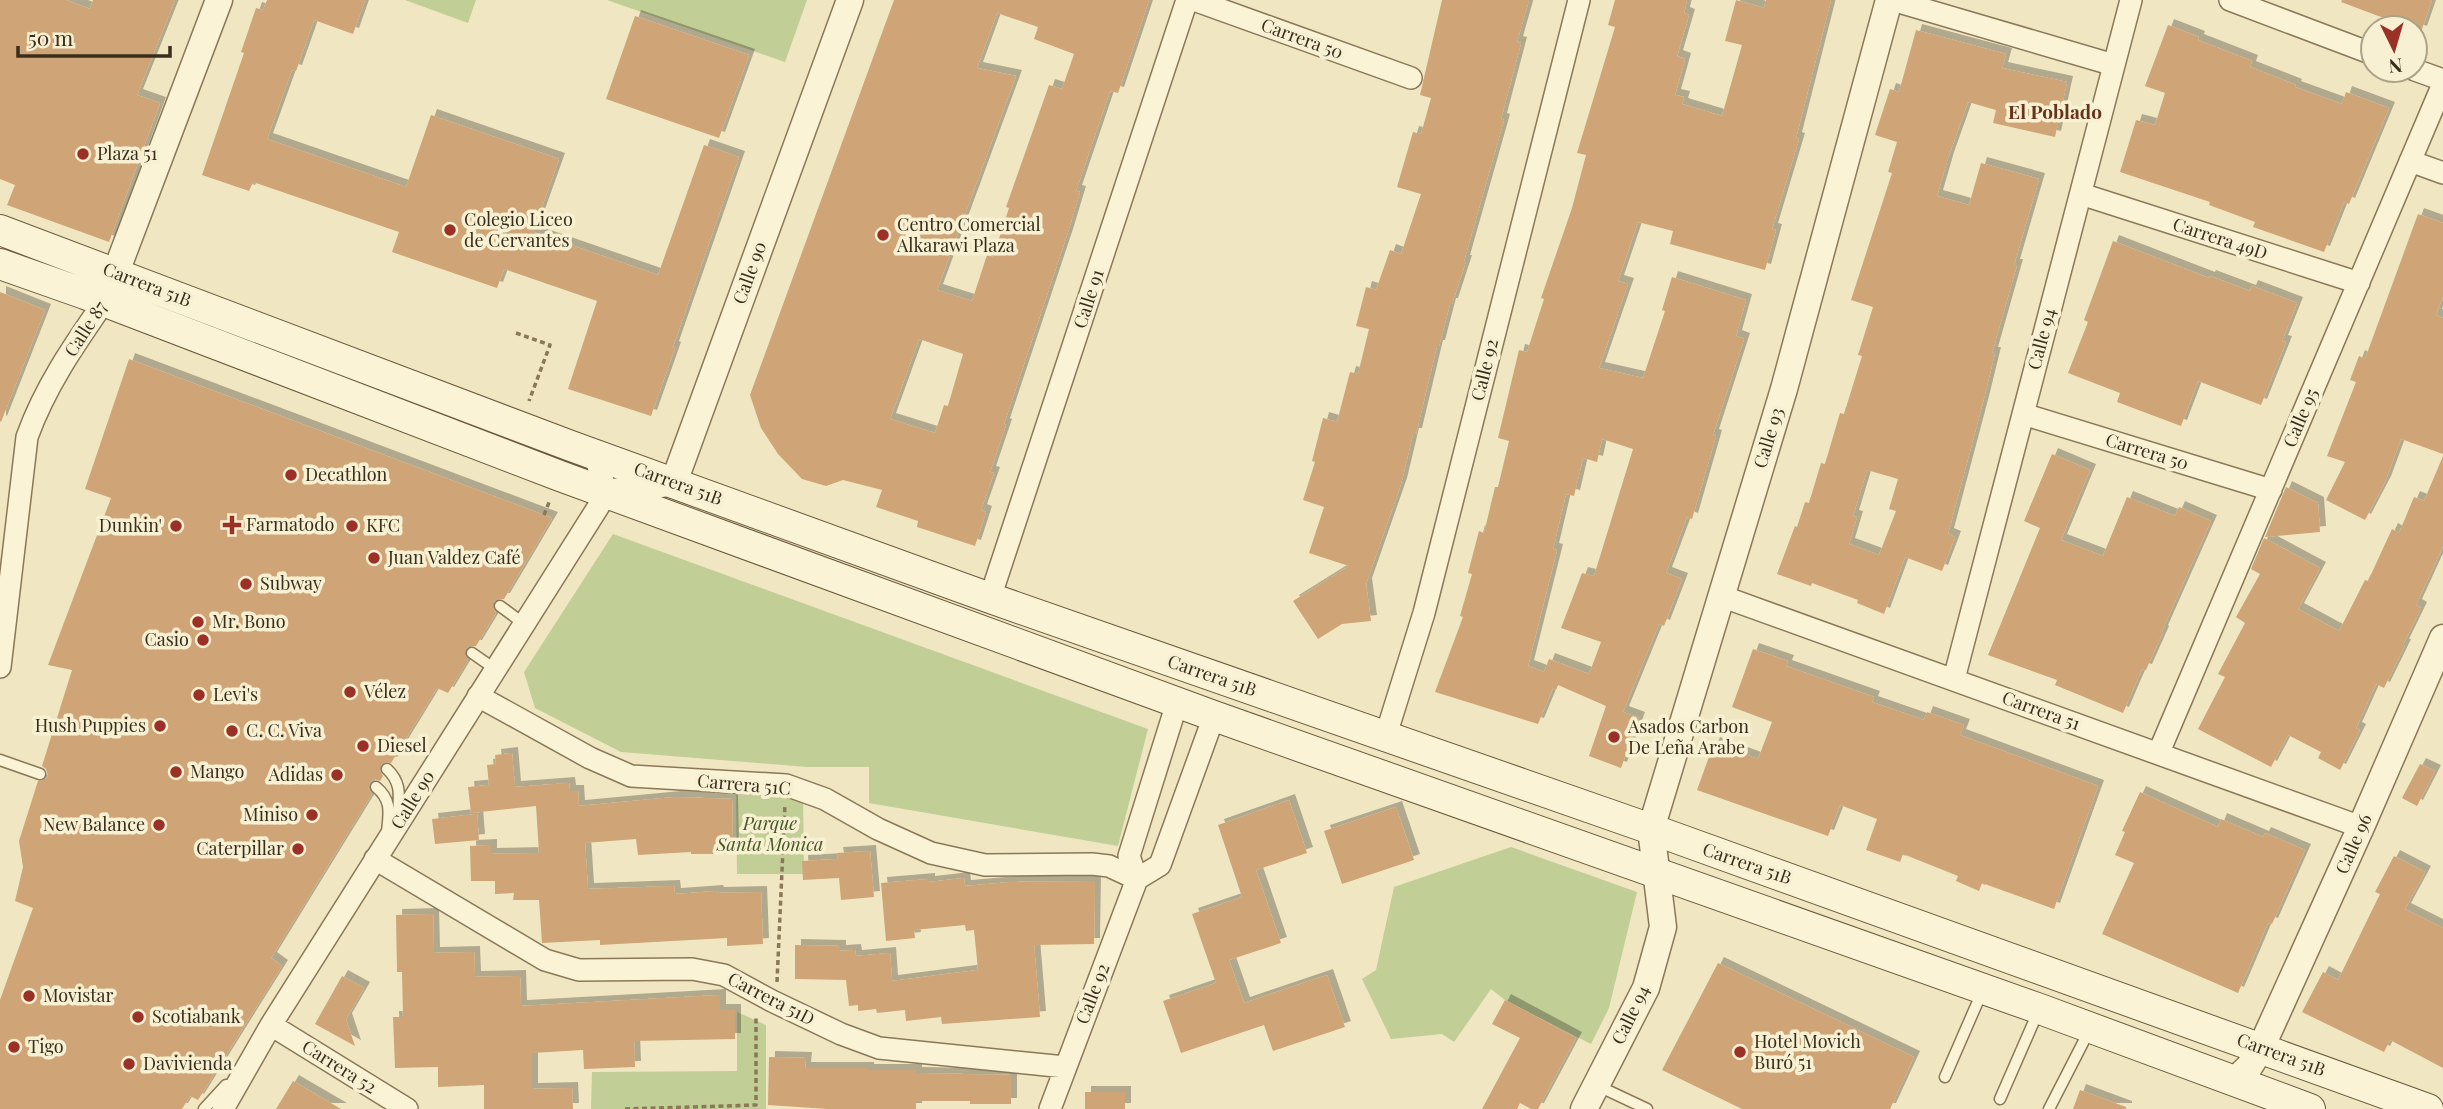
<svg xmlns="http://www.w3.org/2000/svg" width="2443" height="1109" font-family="'Playfair Display',serif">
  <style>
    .green { fill: #c1ce95 }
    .building { fill: #cfa476; fill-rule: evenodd; filter: url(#shadow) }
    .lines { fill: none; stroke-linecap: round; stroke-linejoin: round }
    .service-casing { stroke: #8a7858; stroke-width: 13 }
    .minor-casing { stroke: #8a7858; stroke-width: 24 }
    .tertiary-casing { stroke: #8a7858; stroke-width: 29 }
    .secondary-casing { stroke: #6c593b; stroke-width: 32 }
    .path { stroke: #8a7858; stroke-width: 3.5; stroke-dasharray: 5 3.5; stroke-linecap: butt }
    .service { stroke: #faf3d5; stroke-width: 10 }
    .minor { stroke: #faf3d5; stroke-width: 21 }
    .tertiary { stroke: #faf3d5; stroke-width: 26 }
    .secondary { stroke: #faf3d5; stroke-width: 30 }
    .poi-dot { fill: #9b3126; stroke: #f7f0d2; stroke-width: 2.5 }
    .labels { text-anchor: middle; stroke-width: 7; stroke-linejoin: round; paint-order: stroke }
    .street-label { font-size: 18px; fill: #392e1d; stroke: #f7f0d2 }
    .poi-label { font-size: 18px; fill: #392e1d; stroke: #f7f0d2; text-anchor: start }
    .park-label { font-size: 18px; font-style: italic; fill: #445623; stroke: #f7f0d2 }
    .neighbourhood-label { font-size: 19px; font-weight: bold; fill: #67331b; stroke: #f7f0d2 }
  </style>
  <defs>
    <filter id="shadow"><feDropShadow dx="6" dy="-6" stdDeviation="0" flood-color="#0004"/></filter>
  </defs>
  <rect width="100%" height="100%" fill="#f0e7c2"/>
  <path class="green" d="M405,0H476L468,23Z
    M607,0H807L785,62Z
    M613,534L1148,729L1118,846L869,803V767H807L621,752L535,708L524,672Z
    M736,795H803L804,874H737Z
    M1511,847L1637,892L1609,1008L1591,1044L1505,1000L1491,989L1454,1042L1442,1034L1391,1039L1362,979L1376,970L1394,887Z
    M737,1012L766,1025V1109H591L592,1072L737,1071Z"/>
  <path class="building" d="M0,0H66L90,9L93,0H175L137,95L160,103L109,242L7,205L15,185L0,179Z
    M267,0H365L353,34L314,20L296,71L292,70L267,139L406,187L431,115L559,159L533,232L658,275L704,145L739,157L673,347L675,348L651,416L568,389L597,301L504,269L497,288L392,252L399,232L253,182L249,191L202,175L244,53L241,52L256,8L263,10Z
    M894,0H1149L1118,93L1110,91L1076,191L1080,192L1067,235L1004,424L1006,425L990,472L994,473L981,510L986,512L975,546L917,527L918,521L876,507L882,490L843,480L826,486L802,479L778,454L761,428L750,395ZM997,13L1038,27L1034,39L1074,54L1062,89L1049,85L1006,207L1009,208L993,257L987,255L972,301L937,290L1016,76L977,68ZM919,339L963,354L948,406L944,405L935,433L890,419Z
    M1442,0H1529L1517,42L1521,43L1501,119L1504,120L1464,261H1466L1452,304H1450L1439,346H1437L1416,434H1413L1401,484L1366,584L1371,621L1342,624L1318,639L1293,601L1349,566L1309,553L1324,507L1303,500L1315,462L1312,461L1323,418L1337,422L1350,372L1358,374L1369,329L1356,326L1366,287L1376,290L1390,250L1401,254L1421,194L1397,187L1413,132L1421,134L1431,98L1420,95Z
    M1615,0H1687L1684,13L1689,15L1677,56L1685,59L1675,95L1684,97L1682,104L1722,116L1742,45L1725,41L1736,0L1764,8L1766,0H1831L1796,138L1799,139L1772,229L1776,230L1765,270L1670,244L1673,231L1638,222L1618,281L1628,284L1599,368L1643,378L1665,311L1662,310L1672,277L1746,300L1736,336L1744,339L1713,435L1716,436L1692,519L1687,517L1666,573L1682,579L1664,626L1659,624L1623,712L1639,718L1621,768L1589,756L1606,706L1558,685L1556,690L1553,688L1538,724L1435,692L1463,617L1460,616L1472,574L1468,573L1479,531L1484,533L1495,487H1498L1509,441L1498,438L1519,350L1527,352L1544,299L1541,298L1572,208L1586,155L1577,153L1615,27L1608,25ZM1602,439L1633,449L1594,576L1582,573L1561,628L1601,642L1589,674L1549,659L1544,672L1528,666L1557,550L1553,549L1566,494L1574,496L1583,458L1597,462Z
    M2342,0H2432L2421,32L2341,2Z
    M635,16L749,55L719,138L606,99Z
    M2168,25L2199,37L2198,40L2252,61L2250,67L2296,85L2295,87L2342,104L2346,92L2389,108L2349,204L2344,202L2324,252L2253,227L2255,222L2209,205L2210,202L2120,172L2136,120L2155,125L2165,93L2145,86Z
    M1916,30L2006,54L2002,68L2067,82L2055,137L1993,123L1996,110L1968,102L1948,158L1937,196L1969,205L1981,163L2039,179L2014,265H2017L1992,353H1995L1983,402L1948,534L1955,537L1942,571L1905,557L1884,614L1857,603L1858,600L1812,583L1811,586L1777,574L1795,526L1797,527L1805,502L1809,503L1821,463L1825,464L1840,413L1844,414L1862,356L1858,355L1873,307L1851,300L1892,173L1888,172L1897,142L1875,135L1890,89L1899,92ZM1867,470L1898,479L1889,509L1896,511L1879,555L1849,544L1857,517L1853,516Z
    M2418,214L2443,223V296L2436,315L2443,318V454L2401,439L2385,482L2365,520L2326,500L2345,462L2327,456L2356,382L2350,380L2359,356L2365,359Z
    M2113,241L2209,278L2210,276L2250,291L2252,286L2297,303L2282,341L2286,342L2261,405L2198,381L2181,426L2117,402L2120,393L2068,373L2088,322L2084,320Z
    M0,292L45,310L1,422L0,421Z
    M129,359L552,518L504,599H498L493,602V608L496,613L476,646H469L465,649V656L468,660L448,693L437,688L391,763L385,762L380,766V771L383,776L380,781L374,779L370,782L368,789L372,794L271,958L282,966L198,1100L190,1096L182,1109H0V1000L33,908L15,901L23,867L19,841L38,781L45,780L48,776L46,769L42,766L72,670L48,665L111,498L85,489Z
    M2052,454L2090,470L2061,540L2103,556L2127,497L2175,516L2179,507L2211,521L2162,631L2163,632L2146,670L2142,669L2123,713L2055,685L2057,680L1988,655L2040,528L2024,521Z
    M2443,456V546L2416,605L2421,608L2403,645H2405L2384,688L2376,684L2356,728L2360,730L2340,770L2318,758L2321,752L2288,735L2271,767L2198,729L2225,677L2218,674L2245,623L2236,617L2260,574L2251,569L2264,538L2320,568L2298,609L2339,631L2365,580L2368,581L2392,529L2399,533L2414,497L2424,501Z
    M2286,487L2318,503L2320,532L2265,537Z
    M1753,649L1788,661L1786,666L1874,697L1872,702L1924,720L1927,712L1964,725L1960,735L2098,786L2054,909L1982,883L1979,891L1956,881L1958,876L1903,854L1900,862L1866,850L1877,819L1840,805L1828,836L1697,790L1714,743L1758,759L1772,722L1732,707Z
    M512,753L515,787L569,783L570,791H578L579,806L675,797L732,799L733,854H691V852L638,855L636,839L585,843L588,889L674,886L675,894L717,891L718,893L761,892L763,944L727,946V938L600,945V940L542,943L539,900H513L514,893L495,894V881H471L470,846L491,845V854L539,853L536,806L471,813L468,787L489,785L487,765L496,764L495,755Z
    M2420,764L2435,771L2417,806L2402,798Z
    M2140,792L2218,827L2221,819L2263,837L2265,833L2305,850L2272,924L2268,923L2238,993L2102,934L2134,863L2115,855L2125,832L2122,831Z
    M1289,800L1307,853L1256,870L1281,943L1229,960L1244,1003L1327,975L1345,1027L1273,1051L1264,1025L1181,1053L1163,1001L1216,983L1192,914L1242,897L1218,825Z
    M1396,807L1414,860L1342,884L1324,831Z
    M477,814L479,840L435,844L432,819Z
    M870,851L874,897L841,900L839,878L803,880L802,861L838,859L837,853Z
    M2394,856L2425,872L2405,909L2443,928V1068L2390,1040L2384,1052L2302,1012L2323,972L2338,980L2380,894L2375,892Z
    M964,878L965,886L1011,882L1095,881L1094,944L1034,945L1040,1017L942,1024L941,1017L906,1021L905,1010L877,1013L876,1009L858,1011V1005L849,1006L846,980L795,979V945L840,946V951L855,950L856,956L890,953L892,981L978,970L974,930L966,931L965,925L914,930L915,938L886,941L881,883L929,879V882Z
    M433,914L434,953L474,952L475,977L520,976L521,1006L720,995V1010H735V1039L634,1041L635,1067L584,1069L583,1050L532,1053V1089L572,1088L573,1109H484V1085L438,1087V1067L395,1068L393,1017H403L402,972H397L396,915Z
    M1718,963L1914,1057L1890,1109H1742L1662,1070Z
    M342,976L364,988L346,1019L355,1046L315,1024Z
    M1505,1000L1576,1038L1538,1109H1531L1520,1103L1517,1109H1482L1520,1038L1492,1024Z
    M769,1057L806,1058L805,1068H868V1070H916V1073L1011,1075V1104H970V1101H916V1109H828L768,1105Z
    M293,1081L341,1109H276Z
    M2080,1090L2126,1107V1109H2073Z
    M1085,1092H1125V1109H1085Z"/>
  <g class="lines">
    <g class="service-casing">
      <path id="service" d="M500,606L523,623
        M472,653L495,669
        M0,760L40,774
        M387,769C402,783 399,796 398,815
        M376,787C392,800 389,813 387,832
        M1945,1077L1982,992
        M1596,1085L1647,1109
        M2000,1099L2038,1012
        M204,1109L226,1085L236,1086
        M2049,1109L2089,1031"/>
    </g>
    <g class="minor-casing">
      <path id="minor" d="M1194,0L1411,78
        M1892,0L2114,65
        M2230,0L2373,54
        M2415,70L2443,80
        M2410,161L2443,173
        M2081,194L2359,283
        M2023,414L2271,490
        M1721,596L2361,827
        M990,598L1187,0
        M0,667L27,437C45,387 74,345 104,302
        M1954,679L2131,0
        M478,696L590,758L631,776L786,785L825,799L878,829L931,853L985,865L1092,864L1109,866L1137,879
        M1385,738L1424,613L1579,0
        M2159,752L2443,84
        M375,859L545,960L579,970L692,969L724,975L772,1001L841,1034L879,1048L1065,1067
        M1137,879L1129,856L1177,703
        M271,1025L407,1109
        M223,1109L271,1025L607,493L594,454
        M1050,1109L1137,879L1160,865L1214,716"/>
    </g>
    <g class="tertiary-casing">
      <path id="tertiary" d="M108,293L219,0
        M607,493L674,482L850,0
        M2234,1081L2249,1067L2261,1048L2361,827L2443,638
        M1584,1109L1646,988L1663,927L1651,829L1784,389L1889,0"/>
    </g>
    <g class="secondary-casing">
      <path id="secondary" d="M0,230L571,446L990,598L1651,829L2428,1109
        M0,264L85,294L560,476L1214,716L2040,1009L2310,1109"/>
    </g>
    <path class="path" d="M516,333L550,345L529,401
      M544,515L550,500
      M777,982L785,804
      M625,1109L756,1105V1015"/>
    <use href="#service" class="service"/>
    <use href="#minor" class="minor"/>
    <use href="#tertiary" class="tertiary"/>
    <use href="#secondary" class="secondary"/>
  </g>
  <g class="poi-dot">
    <circle cx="83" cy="154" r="7"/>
    <circle cx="450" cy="230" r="7"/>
    <circle cx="883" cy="235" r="7"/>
    <circle cx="291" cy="475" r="7"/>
    <path d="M228.5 514.5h7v7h7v7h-7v7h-7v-7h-7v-7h7z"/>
    <circle cx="176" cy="526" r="7"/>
    <circle cx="352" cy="526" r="7"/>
    <circle cx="374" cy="558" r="7"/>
    <circle cx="246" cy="584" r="7"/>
    <circle cx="198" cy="622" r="7"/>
    <circle cx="203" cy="640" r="7"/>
    <circle cx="350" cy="692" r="7"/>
    <circle cx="199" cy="695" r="7"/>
    <circle cx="160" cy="726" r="7"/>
    <circle cx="232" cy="731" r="7"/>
    <circle cx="1614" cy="737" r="7"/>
    <circle cx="363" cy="746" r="7"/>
    <circle cx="176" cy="772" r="7"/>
    <circle cx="337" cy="775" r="7"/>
    <circle cx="312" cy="815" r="7"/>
    <circle cx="159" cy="825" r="7"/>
    <circle cx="298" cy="849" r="7"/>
    <circle cx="29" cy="996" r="7"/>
    <circle cx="138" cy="1017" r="7"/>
    <circle cx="14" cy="1047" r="7"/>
    <circle cx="1740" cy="1052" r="7"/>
    <circle cx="129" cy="1064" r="7"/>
  </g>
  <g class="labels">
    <g class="street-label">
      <text transform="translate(1302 39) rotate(20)" y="6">Carrera 50</text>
      <text transform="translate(2220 239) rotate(18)" y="6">Carrera 49D</text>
      <text transform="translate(750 273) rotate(-70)" y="6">Calle 90</text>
      <text transform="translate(147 285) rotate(21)" y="6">Carrera 51B</text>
      <text transform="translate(1089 299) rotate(-72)" y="6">Calle 91</text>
      <text transform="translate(86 329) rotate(-57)" y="6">Calle 87</text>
      <text transform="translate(2042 339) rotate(-75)" y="6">Calle 94</text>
      <text transform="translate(1485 370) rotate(-76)" y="6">Calle 92</text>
      <text transform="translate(2301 418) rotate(-67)" y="6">Calle 95</text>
      <text transform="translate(1769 438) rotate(-73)" y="6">Calle 93</text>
      <text transform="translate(2147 452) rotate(17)" y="6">Carrera 50</text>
      <text transform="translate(678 484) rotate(20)" y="6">Carrera 51B</text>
      <text transform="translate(1212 676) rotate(19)" y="6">Carrera 51B</text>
      <text transform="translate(2041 711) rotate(20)" y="6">Carrera 51</text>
      <text transform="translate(744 785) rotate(5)" y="6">Carrera 51C</text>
      <text transform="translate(413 800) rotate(-58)" y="6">Calle 90</text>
      <text transform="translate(2354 844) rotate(-66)" y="6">Calle 96</text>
      <text transform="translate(1747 864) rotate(19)" y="6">Carrera 51B</text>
      <text transform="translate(1093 994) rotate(-69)" y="6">Calle 92</text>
      <text transform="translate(771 999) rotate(27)" y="6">Carrera 51D</text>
      <text transform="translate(1631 1015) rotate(-64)" y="6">Calle 94</text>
      <text transform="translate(2281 1055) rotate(20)" y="6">Carrera 51B</text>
      <text transform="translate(339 1067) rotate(32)" y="6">Carrera 52</text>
    </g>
    <g class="poi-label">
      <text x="97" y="160">Plaza 51</text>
      <text x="464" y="226">Colegio Liceo<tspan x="464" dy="21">de Cervantes</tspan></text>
      <text x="897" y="231">Centro Comercial<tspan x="897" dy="21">Alkarawi Plaza</tspan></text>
      <text x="305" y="481">Decathlon</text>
      <text x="246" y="531">Farmatodo</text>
      <text x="162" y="532" text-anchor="end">Dunkin'</text>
      <text x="366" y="532">KFC</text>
      <text x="388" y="564">Juan Valdez Café</text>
      <text x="260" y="590">Subway</text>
      <text x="212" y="628">Mr. Bono</text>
      <text x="189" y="646" text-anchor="end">Casio</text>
      <text x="364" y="698">Vélez</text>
      <text x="213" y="701">Levi's</text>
      <text x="146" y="732" text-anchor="end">Hush Puppies</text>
      <text x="1628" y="733">Asados Carbon<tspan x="1628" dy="21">De Leña Arabe</tspan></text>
      <text x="246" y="737">C. C. Viva</text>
      <text x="377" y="752">Diesel</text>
      <text x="190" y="778">Mango</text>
      <text x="323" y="781" text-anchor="end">Adidas</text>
      <text x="298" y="821" text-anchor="end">Miniso</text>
      <text x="145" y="831" text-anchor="end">New Balance</text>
      <text x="284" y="855" text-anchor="end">Caterpillar</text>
      <text x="43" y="1002">Movistar</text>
      <text x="152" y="1023">Scotiabank</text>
      <text x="1754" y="1048">Hotel Movich<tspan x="1754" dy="21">Buró 51</tspan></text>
      <text x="28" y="1053">Tigo</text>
      <text x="143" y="1070">Davivienda</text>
    </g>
    <g class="park-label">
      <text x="770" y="830">Parque<tspan x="770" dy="21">Santa Monica</tspan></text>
    </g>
    <g class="neighbourhood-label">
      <text x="2055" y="119">El Poblado</text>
    </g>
  </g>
  <g transform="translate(2394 49) rotate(175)"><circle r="33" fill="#f7f0d2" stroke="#aba28a" stroke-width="2"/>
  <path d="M0-5L12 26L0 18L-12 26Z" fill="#9b3126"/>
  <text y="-10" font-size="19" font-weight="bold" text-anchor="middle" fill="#392e1d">N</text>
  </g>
  <path d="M18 46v10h152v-10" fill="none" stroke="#392e1d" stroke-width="3.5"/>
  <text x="28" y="46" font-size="21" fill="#392e1d" stroke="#f7f0d2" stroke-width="5" paint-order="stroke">50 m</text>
</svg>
